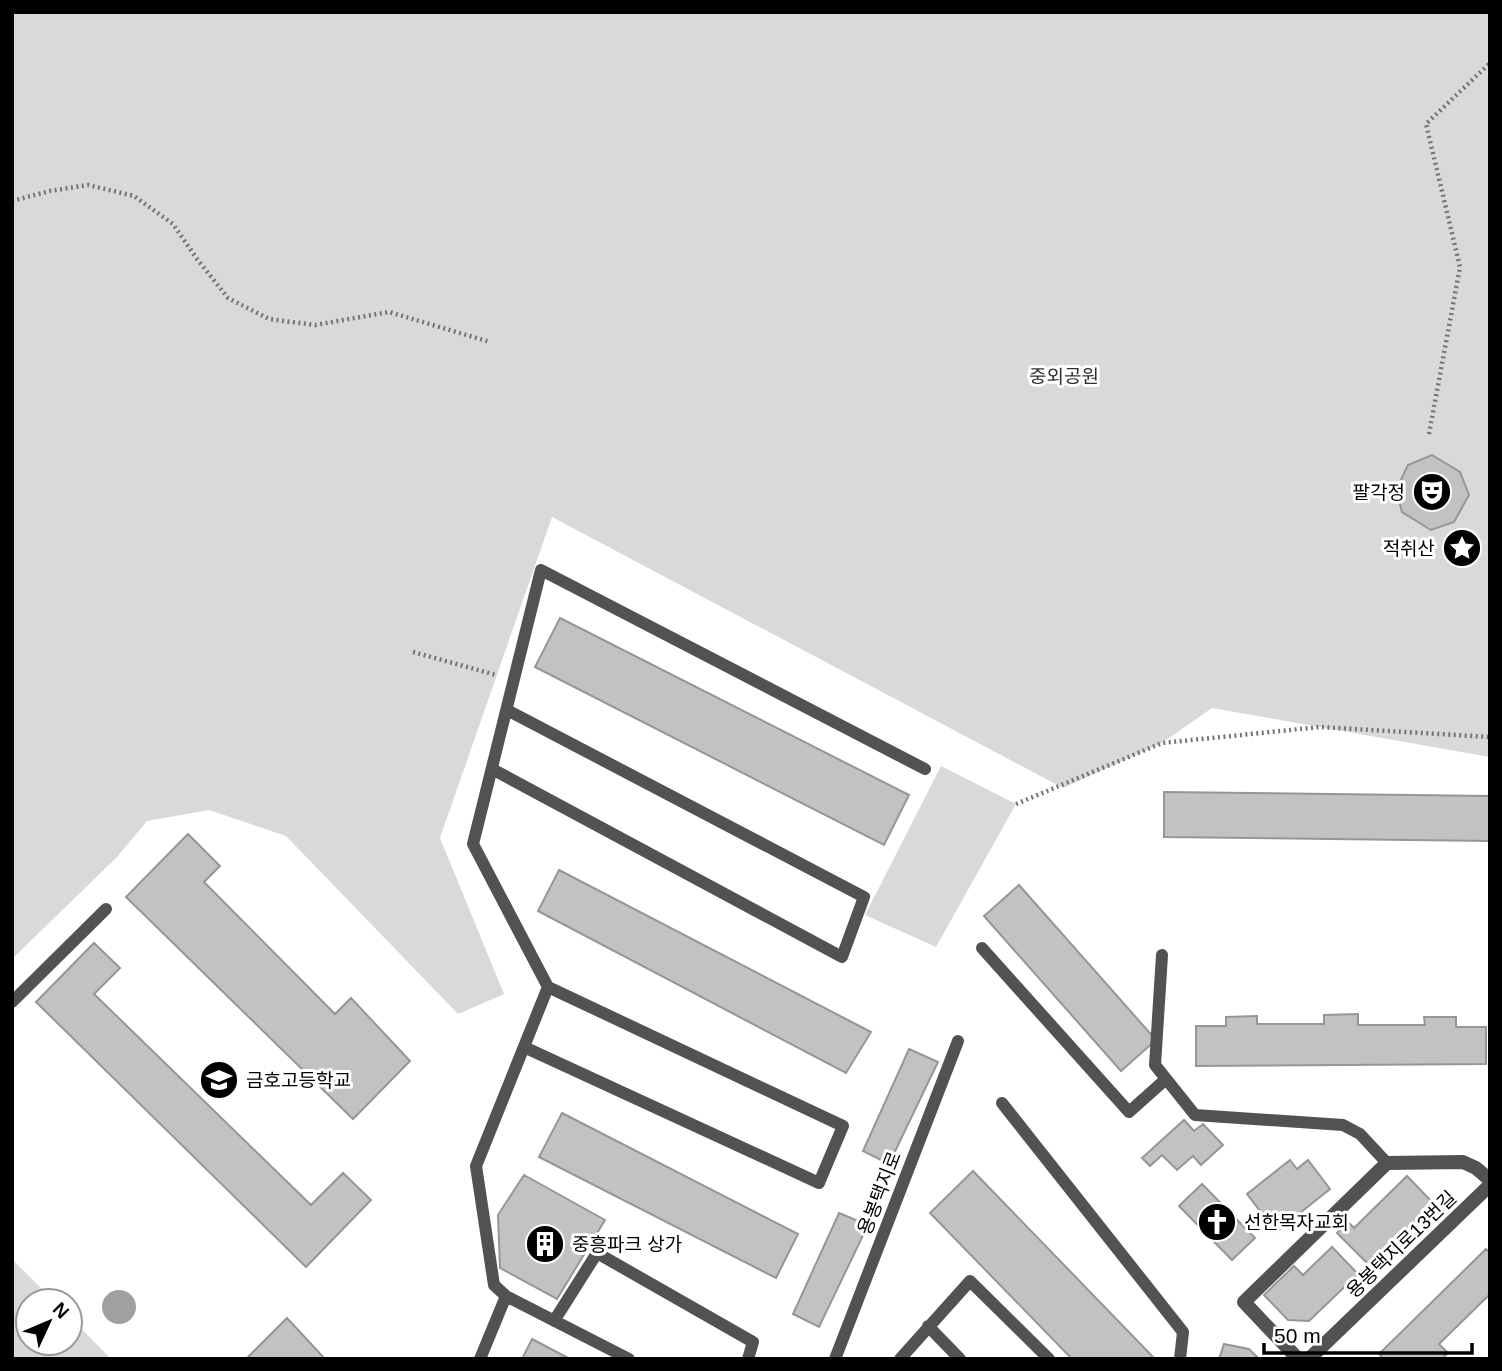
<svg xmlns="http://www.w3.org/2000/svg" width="1502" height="1371" font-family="Helvetica,'Noto Sans KR',sans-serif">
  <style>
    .green { fill: #d9d9d9 }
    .water { fill: #a0a0a0 }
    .building { fill: #c2c2c2; stroke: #969696; stroke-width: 2 }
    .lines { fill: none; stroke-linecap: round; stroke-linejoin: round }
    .path { stroke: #747474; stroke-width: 4.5; stroke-dasharray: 2 3.5; stroke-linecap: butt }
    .lane { stroke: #525252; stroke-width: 12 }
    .street { stroke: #525252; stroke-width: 14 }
    .labels { text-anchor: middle; stroke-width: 6; stroke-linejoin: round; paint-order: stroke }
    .park-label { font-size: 19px; fill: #303030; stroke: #fff }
    .poi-label { font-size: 19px; fill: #000; stroke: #fff; text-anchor: start }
    .street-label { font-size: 19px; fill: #000; stroke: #fff }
  </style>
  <rect width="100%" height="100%" fill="#fff"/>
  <path class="green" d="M12,12H1490V757L1212,708L1162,743L1063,788L552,517L440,838L504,994L458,1014L286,836L209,810L147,821L117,857L12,959Z
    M941,766L1016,804L936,947L865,915Z
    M12,1259L54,1301H28V1343H70V1317L111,1359H12Z"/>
  <path class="water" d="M102 1307a17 17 0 1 1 34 0a17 17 0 1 1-34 0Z"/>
  <path class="building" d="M1432,455L1460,472L1469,495L1454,522L1431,530L1402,512L1396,490L1408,465Z
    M560,618L909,795L884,845L535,667Z
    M1164,792L1490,796V841L1164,837Z
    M188,834L220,866L204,882L335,1014L351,998L410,1061L353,1119L126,897Z
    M559,870L871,1032L846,1073L538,911Z
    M1019,885L1156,1040L1121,1071L984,916Z
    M94,943L120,968L94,994L311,1205L343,1173L371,1200L306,1267L36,1002Z
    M1358,1014V1025H1425L1424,1017H1456V1027H1486V1064L1196,1066V1026H1226V1017L1257,1016V1024H1324V1015Z
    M909,1049L938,1062L889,1164L863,1151Z
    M562,1113L798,1234L776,1278L539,1157Z
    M1184,1120L1194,1131L1203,1124L1223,1145L1201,1165L1193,1156L1177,1170L1162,1155L1150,1166L1142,1158Z
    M1290,1160L1297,1169L1308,1160L1330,1189L1276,1232L1247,1194Z
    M973,1171L1155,1359H1072L930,1213Z
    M524,1175L605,1220L557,1299L500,1268L498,1215Z
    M1407,1176L1435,1205L1372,1268L1337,1233L1348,1222L1354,1228Z
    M1202,1184L1255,1238L1232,1260L1179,1206Z
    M839,1213L868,1225L819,1327L793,1314Z
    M1332,1247L1358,1274L1309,1321L1288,1320L1264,1295L1294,1266L1303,1275Z
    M1486,1249L1490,1253V1294L1439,1344L1448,1353L1442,1359H1384L1379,1354Z
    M287,1318L325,1359H246Z
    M532,1339L570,1359H522Z
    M1224,1344L1249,1349L1259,1359H1219Z"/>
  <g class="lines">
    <path class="path" d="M12,201L50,191L88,185L134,196L173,224L197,259L228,298L269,319L315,325L389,312L490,342
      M1429,434L1460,267L1426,124L1490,63
      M413,652L496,675
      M1016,804L1162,743L1320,727L1490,737"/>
    <path class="lane" d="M492,769L842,957L864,897L507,710
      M982,948L1129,1112L1166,1079
      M1162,955L1155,1065L1195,1115L1343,1125L1360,1134L1387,1163
      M12,1002L106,909
      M524,1047L819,1183L843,1126L548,987
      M1002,1103L1183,1332L1180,1359
      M506,1296L629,1359
      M554,1321L597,1253L753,1342L748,1359
      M928,1326L960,1359
      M480,1359L506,1296L494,1285L476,1166L548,987L473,844L541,570L925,769
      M835,1359L958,1041
      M900,1359L970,1281L1049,1359"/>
    <path class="street" d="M1298,1359L1244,1302L1387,1163L1463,1162L1476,1168L1490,1180
      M1309,1359L1490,1185"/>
  </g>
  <defs>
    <g id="theatre-disc" transform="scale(2.0125)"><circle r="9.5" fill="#000" stroke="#fff"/><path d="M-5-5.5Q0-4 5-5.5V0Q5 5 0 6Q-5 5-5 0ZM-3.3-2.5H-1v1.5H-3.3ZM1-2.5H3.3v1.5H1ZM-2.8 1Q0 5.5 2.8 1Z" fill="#fff"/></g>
    <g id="sight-disc" transform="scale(2.0125)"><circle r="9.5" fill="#000" stroke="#fff"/><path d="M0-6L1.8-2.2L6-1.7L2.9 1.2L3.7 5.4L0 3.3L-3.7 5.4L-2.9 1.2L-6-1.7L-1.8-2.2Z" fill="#fff"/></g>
    <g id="school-disc" transform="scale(2.0125)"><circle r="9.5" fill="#000" stroke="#fff"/><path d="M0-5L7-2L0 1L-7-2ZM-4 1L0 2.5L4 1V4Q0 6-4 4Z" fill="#fff"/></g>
    <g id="church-disc" transform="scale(2.0125)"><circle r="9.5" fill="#000" stroke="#fff"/><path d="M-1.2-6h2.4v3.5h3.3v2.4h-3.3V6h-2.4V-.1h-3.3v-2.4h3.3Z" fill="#fff"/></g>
    <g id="building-disc" transform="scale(2.0125)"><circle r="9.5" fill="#000" stroke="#fff"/><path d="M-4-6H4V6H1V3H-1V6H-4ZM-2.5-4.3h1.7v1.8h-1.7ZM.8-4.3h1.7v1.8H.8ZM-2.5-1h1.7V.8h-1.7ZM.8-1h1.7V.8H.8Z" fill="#fff"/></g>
  </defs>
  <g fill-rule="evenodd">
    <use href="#theatre-disc" x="1432" y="492"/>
    <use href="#sight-disc" x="1462" y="548"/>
    <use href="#school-disc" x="219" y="1080"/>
    <use href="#church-disc" x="1217" y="1222"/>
    <use href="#building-disc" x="545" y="1244"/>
  </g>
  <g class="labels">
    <g class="park-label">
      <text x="1064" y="383">중외공원</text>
    </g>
    <g class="poi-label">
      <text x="1405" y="499" text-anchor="end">팔각정</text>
      <text x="1435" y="555" text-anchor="end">적취산</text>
      <text x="246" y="1087">금호고등학교</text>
      <text x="1244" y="1229">선한목자교회</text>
      <text x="572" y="1251">중흥파크 상가</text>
    </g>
    <g class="street-label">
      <text transform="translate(879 1193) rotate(-69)" y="7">용봉택지로</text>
      <text transform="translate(1401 1244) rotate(-44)" y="7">용봉택지로13번길</text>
    </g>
  </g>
  <rect width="1502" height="1371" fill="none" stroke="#000000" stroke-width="28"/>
  <g transform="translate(49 1322) rotate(46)"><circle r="33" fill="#ffffff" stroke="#999999" stroke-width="2"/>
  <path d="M0-5L12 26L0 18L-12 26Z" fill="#000000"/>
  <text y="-10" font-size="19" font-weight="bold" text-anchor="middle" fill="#000000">N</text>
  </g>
  <path d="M1264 1343v10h208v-10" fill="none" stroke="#000000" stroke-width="3.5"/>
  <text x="1274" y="1343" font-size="21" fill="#000000" stroke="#ffffff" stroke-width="5" paint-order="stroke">50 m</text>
</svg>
